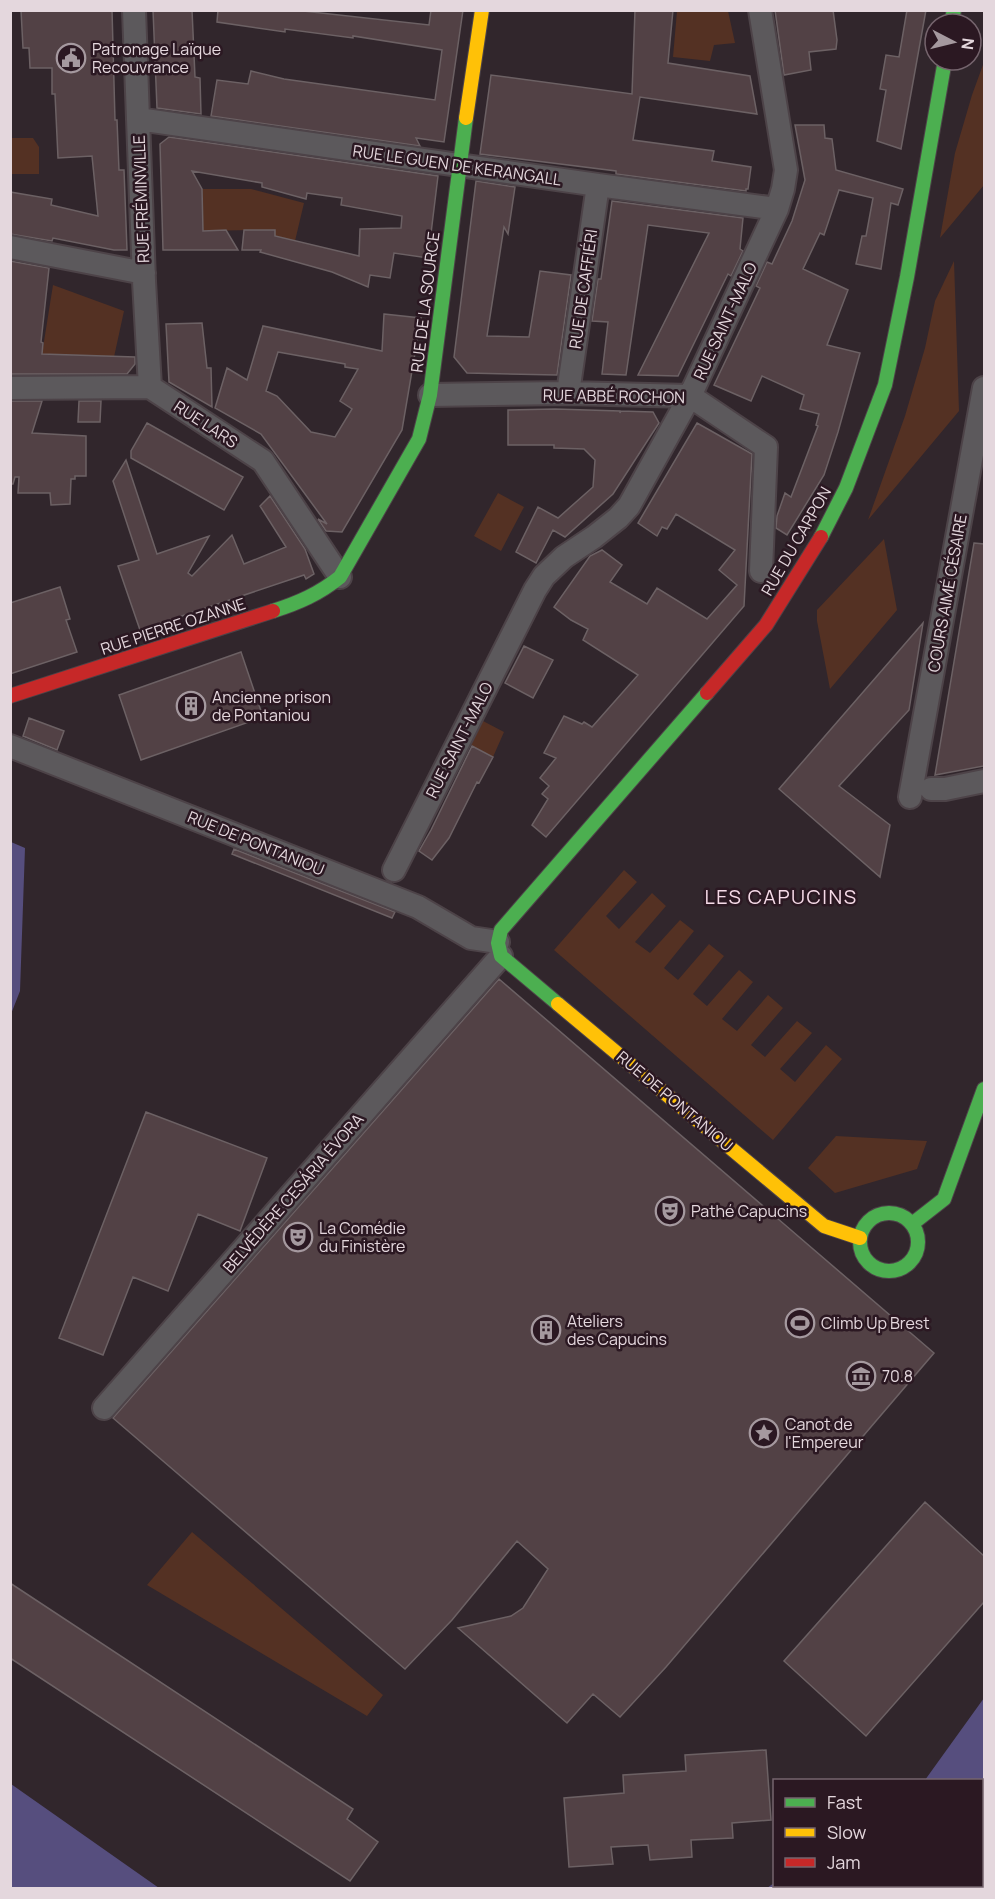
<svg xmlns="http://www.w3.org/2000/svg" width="995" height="1899" font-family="Manrope,sans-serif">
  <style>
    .green { fill: #543123 }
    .water { fill: #564e7e }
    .building { fill: #524145; stroke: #6c6164; stroke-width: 1.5; fill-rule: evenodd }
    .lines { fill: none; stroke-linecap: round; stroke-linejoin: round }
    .street-casing { stroke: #4d4348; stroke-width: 26 }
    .fast-casing { stroke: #4d4348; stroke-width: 16 }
    .slow-casing { stroke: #4d4348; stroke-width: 16 }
    .jam-casing { stroke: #4d4348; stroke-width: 16 }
    .street { stroke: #5c595c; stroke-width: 22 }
    .fast { stroke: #4caf50; stroke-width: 14 }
    .slow { stroke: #ffc107; stroke-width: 14 }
    .jam { stroke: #c62828; stroke-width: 14 }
    .labels { text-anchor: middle; stroke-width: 5; stroke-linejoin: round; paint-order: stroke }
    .poi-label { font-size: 16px; fill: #e4d7dd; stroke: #2b1822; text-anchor: start }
    .street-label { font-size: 16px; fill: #e4d7dd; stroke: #2b1822 }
    .quarter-label { font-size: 20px; letter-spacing: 1.5px; fill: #f5dae7; stroke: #2b1822 }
  </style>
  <rect width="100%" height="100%" fill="#31262c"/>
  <path class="green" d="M677,11H728L735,43L714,45L710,61L673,57Z
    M984,62V185L940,238L955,153L972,95Z
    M10,138H33L39,147V174H11Z
    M202,189H251L304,203L295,241L250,230L203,231Z
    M954,261L959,411L868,520L905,416L925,348L935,301Z
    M53,285L124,311L114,357L42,354Z
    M498,493L524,507L501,551L474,536Z
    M884,539L897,610L830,689L817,621V610Z
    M483,721L504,732L493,757L471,745Z
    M624,870L637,882L606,916L619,929L652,893L666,906L635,942L650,953L680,920L694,931L664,968L678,980L709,944L724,956L693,994L707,1006L739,970L753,982L722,1019L737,1031L768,995L783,1008L751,1045L765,1057L797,1021L812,1033L780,1069L795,1082L826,1045L842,1059L773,1140L554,950Z
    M836,1136L927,1141L917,1169L835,1193L808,1168Z
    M192,1532L383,1695L367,1716L147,1585Z"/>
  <path class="water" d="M11,842L25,848L20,991L11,1014Z
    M984,1698V1888H767L774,1883V1886H982V1780H925Z
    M10,1784H11L159,1888H11Z"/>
  <path class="building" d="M21,10H112L115,120H117L119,170H124L127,250H114L53,238L52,241L10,234V192L52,199L51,205L98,216L92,156L58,158L55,94H52V68H30L29,48H23Z
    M153,10H192L195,77L200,78L201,114L157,108Z
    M218,10H294L429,25L431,10H463L444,142L416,138L420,146L211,116L217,80L248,84L251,71L284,79L435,100L442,50L353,36V38L285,29V32L217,22Z
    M635,10H673L668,63L750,76L757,114L640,97L633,140L714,151L712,161L751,167L748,189H746V191L616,174V171L480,154L491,75L632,94Z
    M775,10H833L837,40L836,49L809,52L811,70L784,75Z
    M907,10H926L901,149L877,141L886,90L880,89L886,55L899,57Z
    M795,125H824L825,138L832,139L836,170L903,189L898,205L891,203L881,269L856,264L862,236H866L873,198L839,190L824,235L820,233L803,269L848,290L827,345L860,353L838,432L824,475L787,535L776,528L777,516L785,493L791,497L818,426L816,425L819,414L800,409L804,395L762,376L751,401L714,385L760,288L756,286L767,262L772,264L792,221L805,180Z
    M169,137L438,176L428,258L394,253L390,278L370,275L368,287L332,272L260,252L261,250H242L244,230H275V236L359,256L360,229L401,228L402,216L341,205L342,198L307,193L306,199L262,187V183L192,171L202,189L203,231L226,230L238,250H163L160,144Z
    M476,181L515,187L508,234L504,227L487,336L529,337L540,271L571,275L557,375L467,373L454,357Z
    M612,201L743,218L740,249L743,251L731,276L728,274L678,376L638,375L709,233L648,225L626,375L602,374L608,322L592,321L598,279H601Z
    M10,261L49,268L41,342L43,343L42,354L135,357V364L127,374H10Z
    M384,314L421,318L402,430L342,532L326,531L318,519L327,524L261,434L215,408L227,368L247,380L263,326L382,351ZM278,352L345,364V367L358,369L340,401L352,409L335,437L311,432L277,396L266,391Z
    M202,323L207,368H211L212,407L169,382L166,324Z
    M10,401H42L32,433L86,436V476H75V479H71L70,504L51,505L50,493H18L19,477H15L13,484H10Z
    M79,401H101L100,422H78Z
    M555,409L620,411V413L621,411L653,412L659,423L613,494L565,537L553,530L536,563L516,552L538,507L558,518L593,487L595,460L584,449L554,448V445H508V410Z
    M147,423L243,477L224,510L131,458V451Z
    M697,423L752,454L744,606L546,837L532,825L548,799L542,794L549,786L540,778L556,758L544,753L564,716L582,724L584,722L592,727L638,675L583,640L588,629L571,620L554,607L590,556L602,550L622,565L610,582L647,604L657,588L707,619L737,585L719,570L735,550L676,514L667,529L662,527L657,536L638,523Z
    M126,460L157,554L209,536L188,573L192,576L232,535L244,564L286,547L260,506L270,496L305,549L314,574L306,579L304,575L140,630L118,566L139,560L113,481Z
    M974,543L984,544V766L935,775Z
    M60,587L70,619L66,620L77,652L10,674V603Z
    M923,623L909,710L839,786L890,825L880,877L779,789Z
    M524,646L553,660L533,698L505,683Z
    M241,652L263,717L141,760L119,695Z
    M29,718L64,731L57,750L23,736Z
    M472,746L493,757L479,783L477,782L449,838L432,860L419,851L431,830Z
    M234,849L395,912L392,918L232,854Z
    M499,979L934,1353L666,1667L620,1717L593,1694L567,1723L458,1628L511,1616L523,1608L548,1569L517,1541L452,1620L405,1669L113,1418Z
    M146,1112L267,1158L240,1231L198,1214L168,1291L133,1277L103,1355L59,1338Z
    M925,1502L984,1556V1602L866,1736L784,1661Z
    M10,1583L353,1809L347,1819L378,1842L350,1881L10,1658Z
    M766,1750L771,1820L732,1823L733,1838L691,1840L692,1857L650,1860L648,1845L611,1847L613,1864L569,1867L564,1798L624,1793L623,1775L686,1771L685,1755Z"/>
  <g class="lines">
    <g class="street-casing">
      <path id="street" d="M134,10L144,281L150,387
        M138,119L598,185L777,209
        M10,247L144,273
        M10,388L150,387L263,461L340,577
        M568,393L598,185
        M430,395L568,393L690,396L766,447L761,571
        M10,746L418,907L471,938L498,942
        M931,789H945L984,781
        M910,797L984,388
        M394,870L535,590L544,576L564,557L594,537L618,518L629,506L690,396L777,209L783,189L786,170L760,10
        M104,1408L501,956"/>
    </g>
    <g class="fast-casing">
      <path id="fast" d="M951,24L954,10
        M821,537L846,488L885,385L907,277L945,60
        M273,611C298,603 319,594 340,577L419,439L430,395L466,118
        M558,1004L501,956L498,943L501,930L707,693
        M860 1242a29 29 0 1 1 58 0a29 29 0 1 1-58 0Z
        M912,1224L944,1199L984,1089"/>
    </g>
    <g class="slow-casing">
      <path id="slow" d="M466,118L482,10
        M558,1004L824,1226L860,1238"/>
    </g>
    <g class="jam-casing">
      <path id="jam" d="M707,693L766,625L821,537
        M10,696L273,611"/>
    </g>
    <use href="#street" class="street"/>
    <use href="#fast" class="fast"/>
    <use href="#slow" class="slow"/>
    <use href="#jam" class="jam"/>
  </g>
  <defs>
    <g id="civic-ring" transform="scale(1.5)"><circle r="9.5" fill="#2b1822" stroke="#a5999f" stroke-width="1.5"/><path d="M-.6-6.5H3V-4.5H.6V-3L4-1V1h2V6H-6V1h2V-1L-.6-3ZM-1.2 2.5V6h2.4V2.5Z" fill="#a5999f"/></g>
    <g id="building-ring" transform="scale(1.5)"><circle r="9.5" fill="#2b1822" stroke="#a5999f" stroke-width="1.5"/><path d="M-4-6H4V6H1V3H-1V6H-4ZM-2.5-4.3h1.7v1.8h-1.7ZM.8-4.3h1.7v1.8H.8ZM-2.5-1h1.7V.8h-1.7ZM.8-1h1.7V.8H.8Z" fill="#a5999f"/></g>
    <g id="theatre-ring" transform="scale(1.5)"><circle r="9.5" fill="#2b1822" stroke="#a5999f" stroke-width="1.5"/><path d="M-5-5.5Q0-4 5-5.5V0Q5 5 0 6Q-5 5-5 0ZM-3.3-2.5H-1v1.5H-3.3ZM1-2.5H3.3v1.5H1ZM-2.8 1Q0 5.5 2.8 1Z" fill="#a5999f"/></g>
    <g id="stadium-ring" transform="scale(1.5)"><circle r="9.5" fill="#2b1822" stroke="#a5999f" stroke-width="1.5"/><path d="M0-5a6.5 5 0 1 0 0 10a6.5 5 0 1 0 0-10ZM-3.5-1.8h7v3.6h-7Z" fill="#a5999f"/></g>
    <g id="museum-ring" transform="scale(1.5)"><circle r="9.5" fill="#2b1822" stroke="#a5999f" stroke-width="1.5"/><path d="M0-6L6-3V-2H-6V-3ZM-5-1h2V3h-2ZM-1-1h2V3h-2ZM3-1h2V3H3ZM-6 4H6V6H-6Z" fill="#a5999f"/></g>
    <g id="sight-ring" transform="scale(1.5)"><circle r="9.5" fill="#2b1822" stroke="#a5999f" stroke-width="1.5"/><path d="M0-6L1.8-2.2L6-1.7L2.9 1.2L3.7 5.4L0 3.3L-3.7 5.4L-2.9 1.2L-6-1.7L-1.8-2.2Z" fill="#a5999f"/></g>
  </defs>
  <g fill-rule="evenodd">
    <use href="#civic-ring" x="71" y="58"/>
    <use href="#building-ring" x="191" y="706"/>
    <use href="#theatre-ring" x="670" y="1211"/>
    <use href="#theatre-ring" x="298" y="1237"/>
    <use href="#stadium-ring" x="800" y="1323"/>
    <use href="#building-ring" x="546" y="1330"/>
    <use href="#museum-ring" x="861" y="1376"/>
    <use href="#sight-ring" x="764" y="1433"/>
  </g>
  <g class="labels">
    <g class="poi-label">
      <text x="92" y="55">Patronage Laïque<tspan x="92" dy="18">Recouvrance</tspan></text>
      <text x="212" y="703">Ancienne prison<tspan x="212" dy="18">de Pontaniou</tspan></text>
      <text x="691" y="1217">Pathé Capucins</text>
      <text x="319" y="1234">La Comédie<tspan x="319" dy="18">du Finistère</tspan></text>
      <text x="567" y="1327">Ateliers<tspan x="567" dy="18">des Capucins</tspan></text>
      <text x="821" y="1329">Climb Up Brest</text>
      <text x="882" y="1382">70.8</text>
      <text x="785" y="1430">Canot de<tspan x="785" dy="18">l'Empereur</tspan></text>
    </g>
    <g class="street-label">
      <text transform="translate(457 165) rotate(8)" y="6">RUE LE GUEN DE KERANGALL</text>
      <text transform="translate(141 199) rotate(-92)" y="6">RUE FRÉMINVILLE</text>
      <text transform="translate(583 289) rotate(-82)" y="6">RUE DE CAFFIÉRI</text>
      <text transform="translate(425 302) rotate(-83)" y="6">RUE DE LA SOURCE</text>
      <text transform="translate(725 321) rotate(-65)" y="6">RUE SAINT-MALO</text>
      <text transform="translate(614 396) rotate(1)" y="6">RUE ABBÉ ROCHON</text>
      <text transform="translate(206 424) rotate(33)" y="6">RUE LARS</text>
      <text transform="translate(796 541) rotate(-60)" y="6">RUE DU CARPON</text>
      <text transform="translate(947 593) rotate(-80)" y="6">COURS AIMÉ CÉSAIRE</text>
      <text transform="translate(173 626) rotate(-18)" y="6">RUE PIERRE OZANNE</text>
      <text transform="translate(459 740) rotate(-63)" y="6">RUE SAINT-MALO</text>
      <text transform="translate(256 843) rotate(22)" y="6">RUE DE PONTANIOU</text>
      <text transform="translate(675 1101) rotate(40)" y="6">RUE DE PONTANIOU</text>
      <text transform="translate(293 1193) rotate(-49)" y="6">BELVÉDÈRE CESÁRIA ÉVORA</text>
    </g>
    <g class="quarter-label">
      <text x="781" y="904">LES CAPUCINS</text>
    </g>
  </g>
  <rect width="995" height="1899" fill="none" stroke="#e4d7dd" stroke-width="24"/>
  <rect x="773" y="1779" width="210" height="108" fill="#2b1822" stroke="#75646d" stroke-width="1.5"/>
  <rect x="785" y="1798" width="30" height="9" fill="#4caf50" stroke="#75646d" stroke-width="1.5"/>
  <text x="827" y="1809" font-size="18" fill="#e4d7dd">Fast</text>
  <rect x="785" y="1828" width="30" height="9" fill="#ffc107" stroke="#75646d" stroke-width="1.5"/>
  <text x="827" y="1839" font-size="18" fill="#e4d7dd">Slow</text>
  <rect x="785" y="1858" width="30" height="9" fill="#c62828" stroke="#75646d" stroke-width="1.5"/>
  <text x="827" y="1869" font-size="18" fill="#e4d7dd">Jam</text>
  <g transform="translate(953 42) rotate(97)"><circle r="28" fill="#2b1822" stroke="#75646d" stroke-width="1.5"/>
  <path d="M0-4.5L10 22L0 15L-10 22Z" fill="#a5999f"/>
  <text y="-9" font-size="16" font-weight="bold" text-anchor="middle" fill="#e4d7dd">N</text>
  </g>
</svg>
